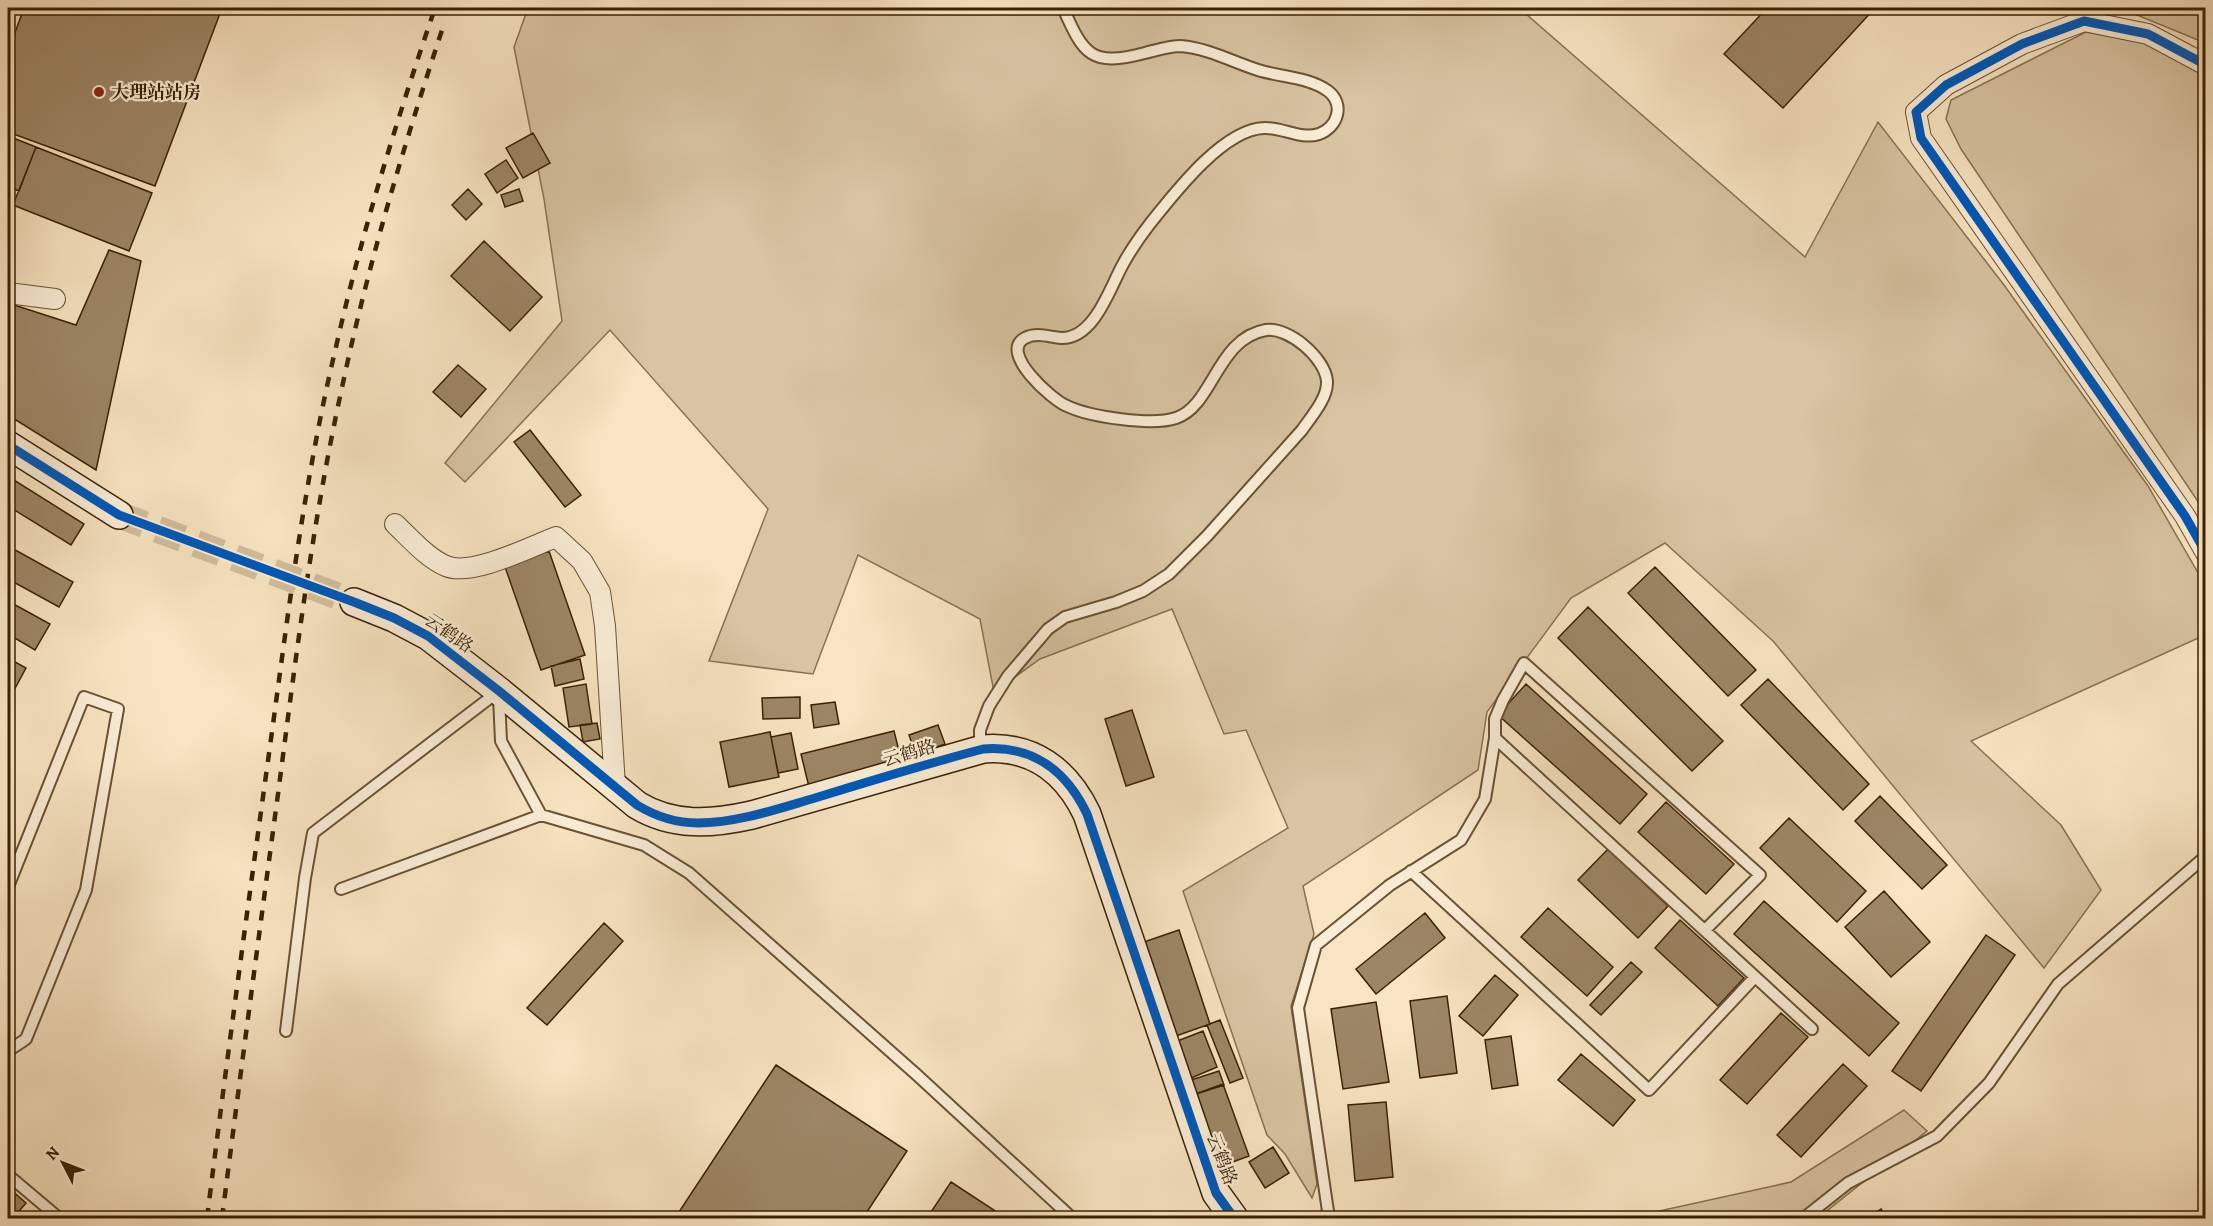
<svg xmlns="http://www.w3.org/2000/svg" width="2213" height="1226" font-family="Alegreya,'Noto Serif SC',serif">
  <style>
    .green { fill: #d8c3a2; stroke: #897252; stroke-width: 1.5 }
    .building { fill: #9d8666; stroke: #3a2103; stroke-width: 1.5 }
    .lines { fill: none; stroke-linecap: round; stroke-linejoin: round }
    .secondary-tunnel { stroke: #d2bd9c; stroke-width: 27; stroke-dasharray: 27 14; stroke-linecap: butt }
    .lane-casing { stroke: #6a5233; stroke-width: 14 }
    .street-casing { stroke: #6a5233; stroke-width: 22 }
    .secondary-casing { stroke: #3a2103; stroke-width: 30 }
    .lane { stroke: #faedd7; stroke-width: 10 }
    .street { stroke: #faedd7; stroke-width: 20 }
    .secondary { stroke: #faedd7; stroke-width: 27 }
    .rail { stroke: #3a2103; stroke-width: 4.5; stroke-dasharray: 10 10; stroke-linecap: butt }
    .cycleway-casing { stroke: #faedd7; stroke-width: 13 }
    .cycleway { stroke: #0057b8; stroke-width: 9 }
    .poi-dot { fill: #8f2418; stroke: #faedd7; stroke-width: 2 }
    .labels { text-anchor: middle; stroke-width: 4.5; stroke-linejoin: round; paint-order: stroke }
    .poi-label { font-size: 18px; font-weight: bold; fill: #3a2103; stroke: #faedd7; text-anchor: start }
    .street-label { font-size: 18px; fill: #3a2103; stroke: #faedd7 }
  </style>
  <rect width="100%" height="100%" fill="#f8e4c2"/>
  <filter id="stains"><feTurbulence type="fractalNoise" baseFrequency=".00333" numOctaves="4"/><feColorMatrix values="0 0 0 0 .2 0 0 0 0 .09 0 0 0 0 .02 0 0 0 .5 -.17"/></filter>
  <radialGradient id="worn" r=".72"><stop offset=".6" stop-color="#630" stop-opacity="0"/><stop offset="1" stop-color="#630" stop-opacity=".3"/></radialGradient>
  <path class="green" d="M528,8H1519L1805,257L1878,122L2004,285L2148,486L2205,585V635L1971,741L2061,825L2101,890L2044,968L1773,641L1665,543L1571,598L1487,712L1478,770L1303,886L1314,934L1291,1006L1317,1184L1312,1198L1285,1154L1267,1135L1183,891L1288,828L1246,730L1224,734L1172,609L1040,659L994,692L980,619L858,555L813,674L709,661L768,509L610,330L465,482L445,463L562,321L544,199L514,47Z
    M2120,8H2205V43Z
    M2086,32L2141,41L2205,73V512L1961,149L1946,119L1951,100Z
    M1904,1110L1927,1131L1818,1218L1632,1217L1791,1182Z"/>
  <path class="building" d="M24,8H222L155,186L8,132V52Z
    M1767,8H1875L1783,108L1724,54Z
    M533,133L550,163L523,178L506,148Z
    M8,136L36,147L19,191L8,187Z
    M36,147L152,193L129,251L13,205Z
    M506,160L518,178L497,193L485,174Z
    M468,189L482,204L466,220L452,205Z
    M519,189L523,201L505,207L501,195Z
    M484,241L542,297L510,331L451,276Z
    M109,250L141,261L96,470L8,415V303L76,325Z
    M458,365L486,389L461,417L433,392Z
    M530,430L581,495L565,507L514,442Z
    M9,477L84,524L71,545L8,506Z
    M8,546L73,582L59,607L8,579Z
    M549,551L585,655L541,670L505,567Z
    M1655,567L1756,670L1728,696L1628,593Z
    M8,601L50,624L35,650L8,634Z
    M1588,607L1723,741L1692,771L1558,638Z
    M8,658L26,668L12,694L8,691Z
    M580,659L584,679L555,686L551,666Z
    M1768,679L1869,784L1843,810L1741,705Z
    M586,684L592,724L569,727L563,688Z
    M1526,684L1647,794L1620,824L1498,715Z
    M800,697V718L763,719L762,698Z
    M835,702L839,724L814,728L811,705Z
    M1132,710L1154,777L1126,786L1105,719Z
    M597,723L600,739L583,742L580,725Z
    M938,725L945,744L916,755L909,735Z
    M894,731L902,763L809,787L801,754Z
    M770,732L779,777L729,787L720,742Z
    M791,733L798,769L778,773L771,737Z
    M1880,796L1947,865L1922,889L1855,821Z
    M1666,802L1734,864L1706,894L1638,832Z
    M1789,818L1866,891L1837,922L1760,848Z
    M1608,849L1668,906L1638,938L1578,880Z
    M1884,891L1930,942L1891,977L1845,927Z
    M1764,901L1899,1023L1869,1056L1734,934Z
    M1548,908L1613,967L1587,996L1521,937Z
    M1425,913L1445,938L1376,994L1356,969Z
    M1680,920L1744,978L1718,1006L1655,948Z
    M604,923L623,941L547,1025L527,1008Z
    M1179,930L1210,1024L1173,1037L1141,943Z
    M1986,935L2015,955L1921,1091L1892,1071Z
    M1631,962L1642,972L1601,1015L1590,1005Z
    M1495,975L1518,995L1483,1036L1459,1016Z
    M1447,996L1457,1073L1420,1078L1410,1001Z
    M1376,1002L1389,1082L1343,1089L1331,1009Z
    M1781,1013L1808,1037L1747,1104L1720,1080Z
    M1220,1020L1243,1078L1230,1083L1207,1025Z
    M1203,1031L1217,1067L1189,1079L1175,1042Z
    M1511,1036L1518,1085L1492,1089L1485,1040Z
    M1581,1054L1635,1100L1613,1126L1558,1080Z
    M1843,1064L1867,1086L1801,1157L1777,1135Z
    M776,1065L907,1151L863,1218H675Z
    M1219,1071L1224,1085L1190,1096L1185,1082Z
    M1223,1084L1249,1156L1216,1168L1190,1096Z
    M1386,1102L1393,1177L1355,1181L1348,1105Z
    M1273,1147L1289,1173L1265,1188L1249,1162Z
    M951,1182L1006,1218H927Z
    M8,1187L26,1203L13,1218H8Z
    M1881,1209L1887,1218H1867Z"/>
  <g class="lines">
    <path class="secondary-tunnel" d="M119,515L354,602"/>
    <g class="lane-casing">
      <path id="lane" d="M499,697L501,741L541,815
        M1495,738L1812,1029
        M980,749V730L989,706L1008,676L1048,629L1065,617L1116,602L1143,591L1169,574L1207,536L1302,430C1311,417 1328,398 1327,381C1325,358 1289,327 1266,330C1217,338 1213,406 1176,418C1152,426 1090,417 1067,406C1052,400 998,352 1025,338C1037,332 1049,337 1061,338C1094,339 1110,288 1122,266C1130,251 1139,238 1149,225C1173,195 1223,129 1264,128C1282,127 1301,140 1319,134C1338,127 1345,104 1328,91C1309,77 1280,77 1258,70C1233,62 1207,48 1181,46C1169,46 1157,50 1145,53C1091,67 1084,55 1063,8
        M1411,871L1649,1090L1755,977
        M8,887L84,697L118,709L86,890L26,1039L8,1051
        M341,889L541,815L644,845L689,873L917,1075L1072,1218
        M286,1031L305,878L313,833L499,691
        M8,1175L59,1218
        M1329,1218L1298,1008L1316,945L1390,885L1461,840L1485,799L1495,738V719L1503,700L1524,663L1760,875L1705,930
        M1804,1218L1848,1183L1937,1136L1989,1083L2058,984L2206,856"/>
    </g>
    <g class="street-casing">
      <path id="street" d="M2206,65L2148,34L2084,21L2022,44L1946,85L1916,112L1921,138L2185,516L2206,553
        M8,293L55,299
        M395,524C410,538 427,558 446,566C471,577 530,547 556,537L582,561L600,592L605,626L615,786"/>
    </g>
    <g class="secondary-casing">
      <path id="secondary" d="M8,445L119,515
        M354,602L394,618L428,636L499,691L637,805C673,827 712,824 752,815L983,749C1032,745 1066,770 1087,814L1216,1193L1234,1218"/>
    </g>
    <use href="#lane" class="lane"/>
    <use href="#street" class="street"/>
    <use href="#secondary" class="secondary"/>
    <path class="rail" d="M416,11L418,8
      M207,1218C227,1058 249,898 271,739C289,607 305,476 336,347C362,232 397,119 435,8
      M222,1218C240,1077 259,935 278,794C296,656 313,518 343,383C369,261 405,142 444,24"/>
    <g class="cycleway-casing">
      <path id="cycleway" d="M2206,65L2148,34L2084,21L2022,44L1946,85L1916,112L1921,138L2185,516L2206,553
        M8,445L119,515L354,602L394,618L428,636L499,691L637,805C655,816 676,823 698,823C737,823 777,809 815,798C870,781 926,764 983,749C1032,745 1066,770 1087,814L1216,1193L1234,1218"/>
    </g>
    <use href="#cycleway" class="cycleway"/>
  </g>
  <circle class="poi-dot" cx="99" cy="92" r="6"/>
  <g class="labels">
    <g class="poi-label">
      <text x="111" y="98">大理站站房</text>
    </g>
    <g class="street-label">
      <text transform="translate(449 633) rotate(35)" y="6">云鹤路</text>
      <text transform="translate(909 753) rotate(-16)" y="6">云鹤路</text>
      <text transform="translate(1222 1159) rotate(69)" y="6">云鹤路</text>
    </g>
  </g>
  <rect width="2213" height="1226" fill="none" stroke="#f8e4c2" stroke-width="30"/>
  <rect x="9" y="9" width="2195" height="1208" fill="none" stroke="#3a2103" stroke-width="3"/>
  <rect x="15" y="15" width="2183" height="1196" fill="none" stroke="#3a2103" stroke-width="1.5"/>
  <g transform="translate(63 1163) rotate(312)" stroke="#faedd7" stroke-width="4.5" paint-order="stroke">
  <path d="M0-4.5L10 22L0 15L-10 22Z" fill="#3a2103"/>
  <text y="-9" font-size="16" font-weight="bold" text-anchor="middle" fill="#3a2103">N</text>
  </g>
  <rect width="100%" height="100%" filter="url(#stains)"/>
  <rect width="100%" height="100%" fill="url(#worn)"/>
</svg>
